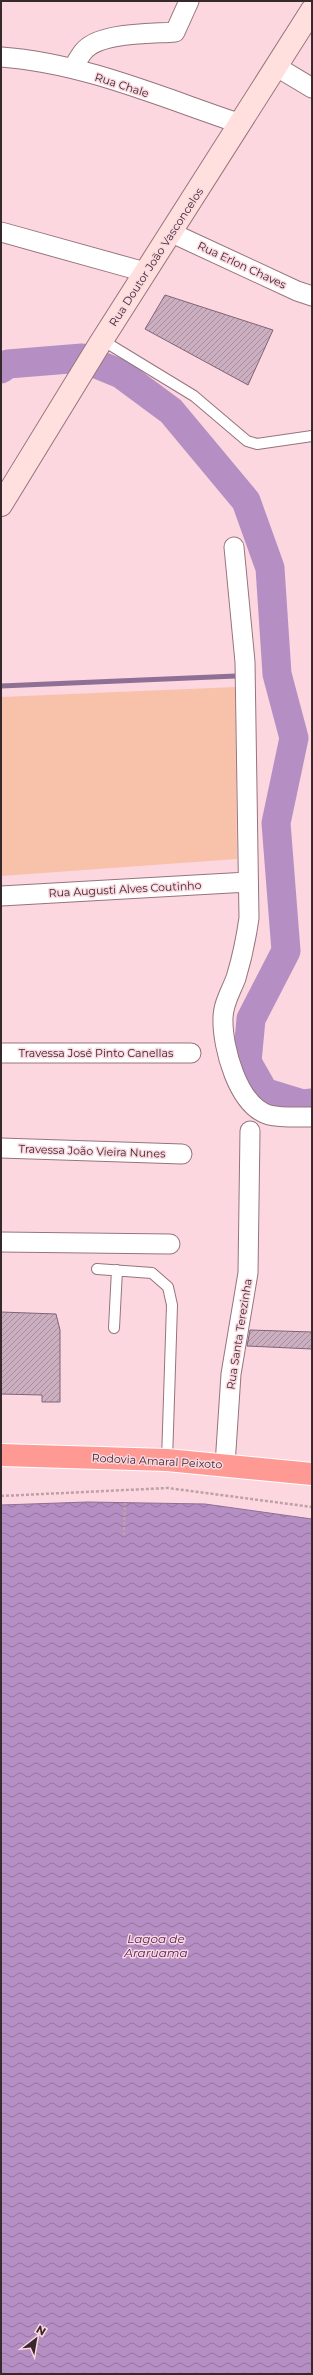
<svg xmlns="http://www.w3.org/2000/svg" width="313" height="2375" font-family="Montserrat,sans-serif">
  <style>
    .garden { fill: #f8c2aa }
    .water { fill: url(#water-waves); stroke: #8f7095 }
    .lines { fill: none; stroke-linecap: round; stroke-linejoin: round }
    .stream { stroke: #8f7095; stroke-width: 5 }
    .river { stroke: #b58fc3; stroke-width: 29 }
    .building { fill: url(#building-hatch); stroke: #806476 }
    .lane-casing { stroke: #96747d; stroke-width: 12 }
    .street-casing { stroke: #96747d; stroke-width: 21 }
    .secondary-casing { stroke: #96747d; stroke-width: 24 }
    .highway-casing { stroke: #fff; stroke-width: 24 }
    .path { stroke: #bea0a7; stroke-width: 2.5; stroke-dasharray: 3 2; stroke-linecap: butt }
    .lane { stroke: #fff; stroke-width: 10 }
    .street { stroke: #fff; stroke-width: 19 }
    .secondary { stroke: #ffe0df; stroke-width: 22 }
    .highway { stroke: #ff9994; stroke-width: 22 }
    .labels { text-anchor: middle; stroke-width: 3; stroke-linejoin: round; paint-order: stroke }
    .street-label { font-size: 11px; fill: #36282b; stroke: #fcd7e0 }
    .water-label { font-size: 12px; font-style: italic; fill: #4d1e5d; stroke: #fcd7e0 }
  </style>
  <defs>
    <pattern id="water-waves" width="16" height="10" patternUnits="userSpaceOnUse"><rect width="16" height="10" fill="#b58fc3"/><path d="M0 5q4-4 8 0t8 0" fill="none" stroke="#94759f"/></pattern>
    <pattern id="building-hatch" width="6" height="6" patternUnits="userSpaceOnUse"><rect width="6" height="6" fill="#ccaec1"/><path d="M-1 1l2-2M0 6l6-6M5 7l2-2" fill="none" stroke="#a68e9d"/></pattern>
  </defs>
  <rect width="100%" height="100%" fill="#fcd7e0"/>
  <path class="garden" d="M235,687L237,859L1,876V697Z"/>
  <path class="water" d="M88,1502L205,1504L312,1519V2374H1V1505Z"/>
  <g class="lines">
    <path class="stream" d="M266,676L277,674
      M1,686L236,676"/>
    <path class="river" d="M1,369L8,364L82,358L121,374L171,411L246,501L270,568L277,674L294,738L276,823L286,951L251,1019L247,1062L264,1092L303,1104L312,1103"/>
  </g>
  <path class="building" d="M165,295L273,330L248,385L145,329Z
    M1,1312L56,1314L60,1330V1402H42V1395L1,1394Z
    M250,1330L312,1332V1349L247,1346Z"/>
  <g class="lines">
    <g class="lane-casing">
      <path id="lane" d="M102,340L194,396L247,441L257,444L312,436
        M97,1269L152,1273L168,1287L172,1305L167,1460
        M114,1328L117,1270"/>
    </g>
    <g class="street-casing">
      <path id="street" d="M1,57C84,63 163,98 241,124
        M277,67L312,88
        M73,68C76,63 79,57 83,52C98,32 151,34 175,32L189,1
        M1,232L145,272
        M172,233L297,291L312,296
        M234,547L245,662L249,918C246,939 242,958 236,978C231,991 223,1004 223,1018C222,1047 238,1106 269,1115C282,1118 299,1117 312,1117
        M1,896L248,882
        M1,1053H191
        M1,1148L182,1154
        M1,1242L170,1244
        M225,1465L231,1374L248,1273L250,1131"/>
    </g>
    <g class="secondary-casing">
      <path id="secondary" d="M1,505L99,345L312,10"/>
    </g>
    <g class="highway-casing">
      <path id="highway" d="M1,1455L167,1460L312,1474"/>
    </g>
    <path class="path" d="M1,1496L168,1488L312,1507
      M124,1535L125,1503"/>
    <use href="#lane" class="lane"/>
    <use href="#street" class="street"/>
    <use href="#secondary" class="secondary"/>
    <use href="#highway" class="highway"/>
  </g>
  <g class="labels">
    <g class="street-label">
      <text transform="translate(122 85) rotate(18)" y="4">Rua Chale</text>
      <text transform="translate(156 257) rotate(-57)" y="4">Rua Doutor João Vasconcelos</text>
      <text transform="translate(242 265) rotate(25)" y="4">Rua Erlon Chaves</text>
      <text transform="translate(125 889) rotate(-3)" y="4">Rua Augusti Alves Coutinho</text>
      <text x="96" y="1057">Travessa José Pinto Canellas</text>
      <text transform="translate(92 1151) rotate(2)" y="4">Travessa João Vieira Nunes</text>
      <text transform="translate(239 1334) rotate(-81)" y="4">Rua Santa Terezinha</text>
      <text transform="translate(157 1461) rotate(3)" y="4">Rodovia Amaral Peixoto</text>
    </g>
    <g class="water-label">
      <text x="156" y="1943">Lagoa de<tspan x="156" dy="14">Araruama</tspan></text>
    </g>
  </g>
  <rect width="313" height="2375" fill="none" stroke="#36282b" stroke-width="4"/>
  <g transform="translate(36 2339) rotate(31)" stroke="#fcd7e0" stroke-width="3" paint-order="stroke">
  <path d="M0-3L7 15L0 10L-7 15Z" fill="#36282b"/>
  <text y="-6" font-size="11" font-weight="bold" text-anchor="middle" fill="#36282b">N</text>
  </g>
</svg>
